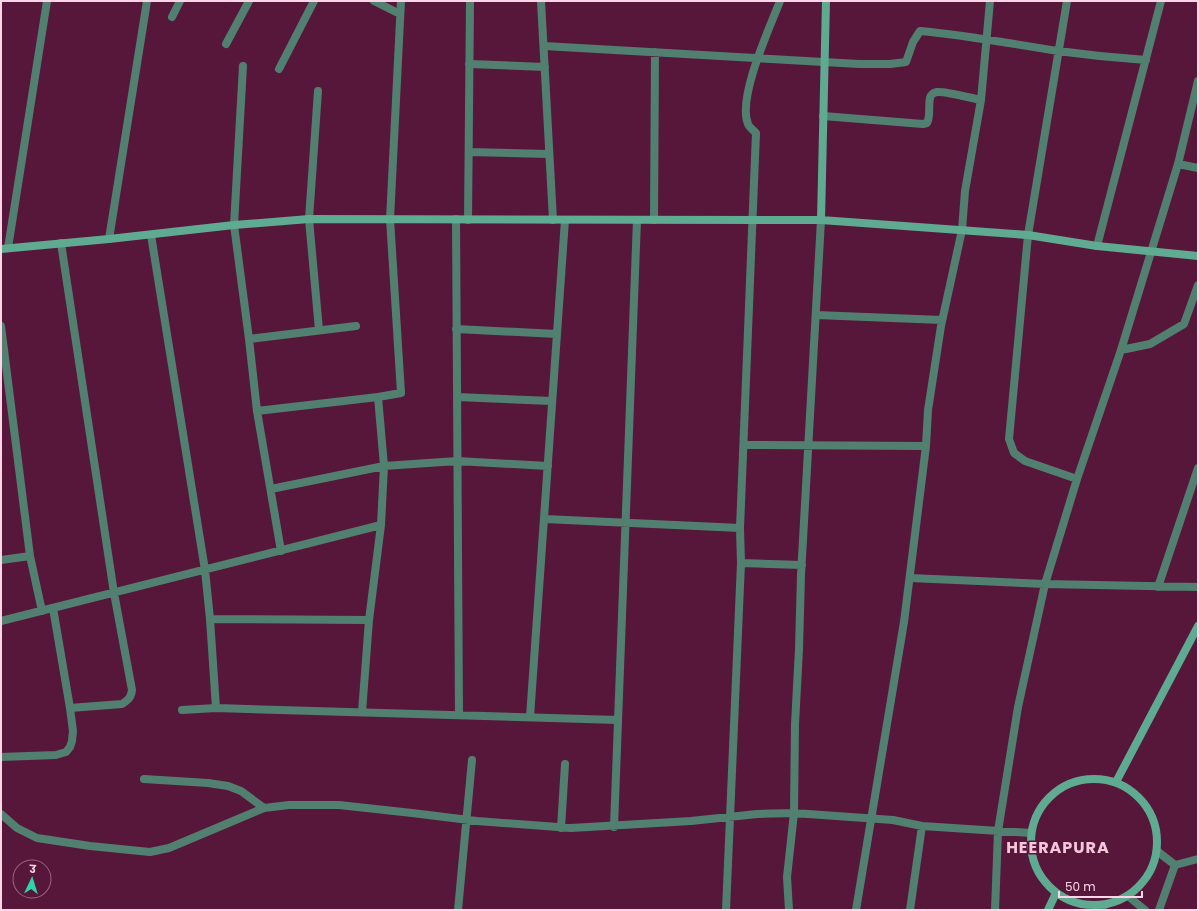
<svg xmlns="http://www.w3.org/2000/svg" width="1199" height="911" font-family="Poppins,'Noto Sans Devanagari',sans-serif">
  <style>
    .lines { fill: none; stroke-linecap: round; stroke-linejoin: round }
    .street { stroke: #528070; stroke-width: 8 }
    .secondary { stroke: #5fab92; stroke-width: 8 }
    .labels { text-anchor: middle; stroke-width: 3; stroke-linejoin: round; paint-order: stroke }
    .district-label { font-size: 16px; font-weight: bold; letter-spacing: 1px; fill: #f6c6db; stroke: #57173a }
  </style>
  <rect width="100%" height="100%" fill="#57173a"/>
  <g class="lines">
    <path class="street" d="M374,1L400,14
      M541,1L553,220
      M1067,1L1028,235L1009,439L1014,453L1025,461L1077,479
      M172,17L180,1
      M226,44L249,1
      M544,46L859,64H890L906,62L913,42L920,31C966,35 1012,44 1058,51C1087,55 1116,58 1146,60
      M469,64L545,67
      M243,66L234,225L249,339L257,411L281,551
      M279,69L314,1
      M318,91L309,219L319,330
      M823,116L923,124L927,123C931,115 928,106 930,98C931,94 933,93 937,92C945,91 971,98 981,100
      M469,152L549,154
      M1178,164L1198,168
      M456,219L459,715
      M468,220L470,1
      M654,220L655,52
      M151,235L205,570L210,619L216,708
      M109,239L147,1
      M61,243L114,593L132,690C131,698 128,700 122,704L70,708
      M1097,246L1161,1
      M8,248L47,1
      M816,315L942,320
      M1,326L30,556L42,611
      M456,329L557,334
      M249,339L356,326
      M1121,350L1150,344L1184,324L1198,285
      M457,397L552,401
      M257,411L378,397
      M744,445L926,446
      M271,489L384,466L457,461L548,466
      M544,519L740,528
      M1,560L30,556
      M741,563L802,565
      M910,578L1045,584L1198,587
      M1158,587L1198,468
      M210,619L369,620
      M1,621L381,525
      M182,710L216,708L618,720
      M362,712L369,620L381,525L384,466L378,397L401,393L390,219L401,1
      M530,717L565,220
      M1,757L56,755L66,752L70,747L72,741L73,731L70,708L53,608
      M144,779L208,783L228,786L241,791L264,808
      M1,814L17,828L37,838L90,846L150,852L169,848L264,808L289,805H339L412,813L477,821L571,828L691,821L757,814L794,813L893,820L922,826L1030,833
      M614,827L637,220
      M561,828L565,764
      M1157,851L1175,865L1198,859
      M1128,896L1145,910
      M458,910L472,760
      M726,910L741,563L740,528L756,133C753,130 749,127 748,124C737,98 770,27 780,1
      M789,910L787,877L794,813L795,724L799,649L801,575L821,220
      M856,910L904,622L926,446L928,410L941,326L962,230L965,191L981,100L990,1
      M910,910L922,826
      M995,910L998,831L1018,707L1045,584L1077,479L1121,350L1178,164L1198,81
      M1099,910L1105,905
      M1159,910L1175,865"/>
    <path class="secondary" d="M821,220L826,1
      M1,249L109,239L234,225L309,219L821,220L1028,235L1097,246L1198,256
      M1031 842a63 63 0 1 1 126 0a63 63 0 1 1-126 0Z
      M1116,782L1198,626
      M1048,910L1056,893"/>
  </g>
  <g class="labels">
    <g class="district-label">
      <text x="1058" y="853">HEERAPURA</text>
    </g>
  </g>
  <rect width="1199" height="911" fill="none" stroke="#fed5e7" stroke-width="4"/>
  <g transform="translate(32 879) rotate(4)"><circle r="19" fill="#57173a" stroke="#9a637f"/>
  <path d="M0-3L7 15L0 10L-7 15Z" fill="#2dd4ab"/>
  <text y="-6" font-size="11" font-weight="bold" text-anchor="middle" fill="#fed5e7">उ</text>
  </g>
  <path d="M1059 891v6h83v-6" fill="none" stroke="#fed5e7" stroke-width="2"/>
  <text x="1065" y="891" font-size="12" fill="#fed5e7" stroke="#57173a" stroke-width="3" paint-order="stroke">50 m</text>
</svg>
